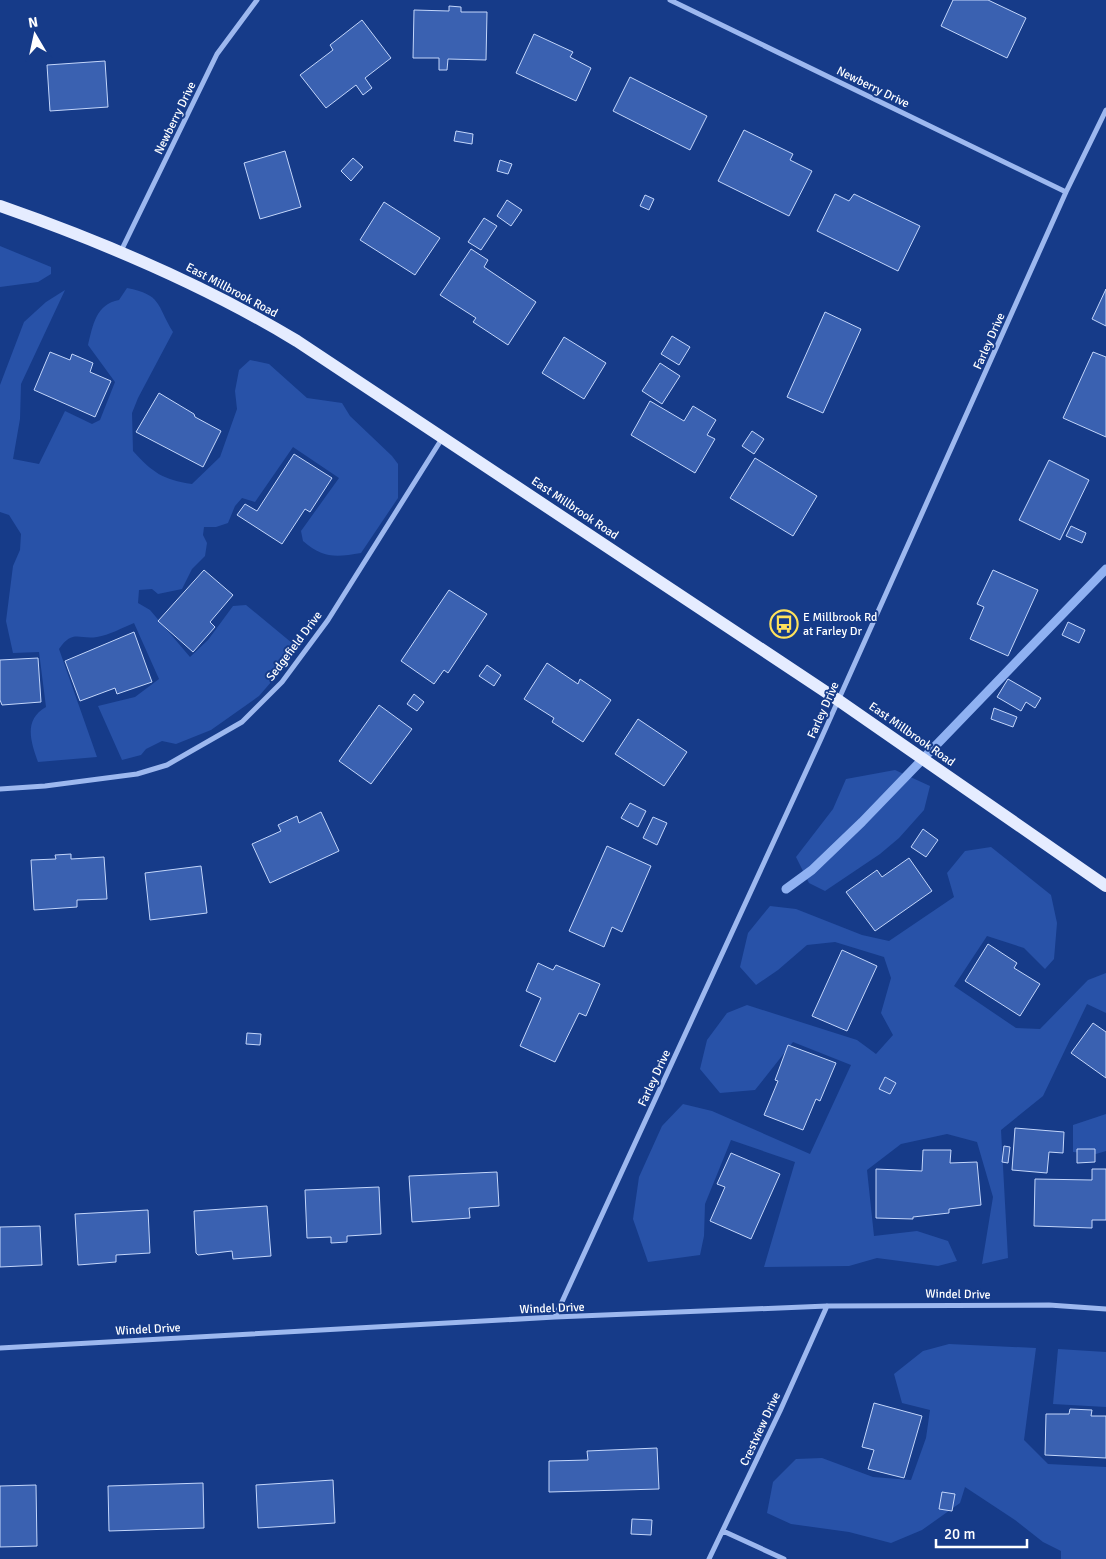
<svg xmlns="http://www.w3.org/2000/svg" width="1106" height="1559" font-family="Signika,sans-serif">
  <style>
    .green { fill: #2852a8 }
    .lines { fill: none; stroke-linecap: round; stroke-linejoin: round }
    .stream { stroke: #8fb1f2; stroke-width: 9 }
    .building { fill: #3a61b1; stroke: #c3d6fb }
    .minor { stroke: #9db8ef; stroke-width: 5 }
    .primary { stroke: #e5ecff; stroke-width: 12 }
    .labels { text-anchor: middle; stroke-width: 4; stroke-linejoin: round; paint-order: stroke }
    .street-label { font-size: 12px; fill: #fff; stroke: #163b89 }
    .poi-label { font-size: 12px; fill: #fff; stroke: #163b89; text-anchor: start }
  </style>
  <rect width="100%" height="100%" fill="#163b89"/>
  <path class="green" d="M0,246L51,267V274L38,282L0,287Z
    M127,288C162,295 156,304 173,332L138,398L132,413L133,451C152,472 163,480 192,484L220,457L237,409L235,391L239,370L250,360L269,364L307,398L342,403L350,416L392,456L398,464V498L361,553C337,557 323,559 303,541L301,531L339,478L293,447L255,502L242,498L235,506L228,523L216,527H204L203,535L207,543L205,556L192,569L182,589L158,594L152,589L139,590L138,603L150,610L190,657L208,640L233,606L246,605L292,643L291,659L259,696L211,730L176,744L162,741L146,749L141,755L122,760L98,706L135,697L159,679L134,623C122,628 109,635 97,637C79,640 73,629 59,649L97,757L38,762C31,742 23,720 46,707L39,652L13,653L6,621L13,566L20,550L21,534L9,515L0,512V385L24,322L46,302L65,290L21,384L20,419L13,459L39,464L65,411L92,424L100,420L115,382L88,345C93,325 96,304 119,300Z
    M895,770L930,786L924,810L899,838L880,854L825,891L809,883L796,857L833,809L846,779Z
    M991,847L1051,895L1057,923L1054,959L1045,969L1024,948L987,936L954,986L1016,1028L1040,1029L1088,980L1106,973V1013L1087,1004L1043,1096L1001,1130L1008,1258L982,1264L993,1197L977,1142L947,1134L901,1144L867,1170L874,1236L917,1231L948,1241L957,1261L938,1266L877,1258L849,1266L764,1267L795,1162L731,1140L705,1204L704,1236L700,1255L648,1262L633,1219L639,1177L662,1126L683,1104L712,1111L810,1154L851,1065L793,1042L755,1090L720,1093L700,1069L707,1040L727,1013L747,1005L857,1040L876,1054L893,1035L881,1013L891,978L884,957L835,942L807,945L778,970L756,985L740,967L748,933L770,906L796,909L862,935L889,941L954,897L947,873L965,851Z
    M1106,1114V1151L1096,1154L1073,1152V1125Z
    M949,1344L1036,1348L1024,1440L1048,1464L1106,1467V1559H1061V1551L1043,1542L1015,1520L965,1487L960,1503L922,1530L891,1543L849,1532L791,1524L767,1513L773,1482L796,1459L822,1458L873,1477L911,1480L926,1438L930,1410L902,1403L894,1374L923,1351Z
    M1058,1349L1106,1352V1407L1053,1404Z"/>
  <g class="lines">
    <path class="stream" d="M786,889L812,870L862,822L1106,569"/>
  </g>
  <path class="building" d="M953,0H988L1026,18L1007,58L941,26Z
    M449,6L461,7V12H487L486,60L448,59L447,70H439V58H413L414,10L449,11Z
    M362,20L391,58L365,78L372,88L363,95L356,85L326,108L300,75L333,50L330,45Z
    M534,34L573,52L570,57L591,68L576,101L516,73Z
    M105,61L108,107L50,111L47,65Z
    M630,77L707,116L690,150L613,111Z
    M744,130L793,154L790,160L812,171L789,216L718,181Z
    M456,131L473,134L472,144L454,141Z
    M285,151L301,207L260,219L244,163Z
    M353,158L363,167L351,181L341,171Z
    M500,160L512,164L508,174L497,171Z
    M835,194L849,201L854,194L920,226L898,271L817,231Z
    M645,195L654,199L649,210L640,206Z
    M507,200L522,210L511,226L497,216Z
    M384,202L440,238L415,275L360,240Z
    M484,218L497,226L481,250L468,242Z
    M471,249L488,260L484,267L536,302L508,345L473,322L476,318L440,295Z
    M1106,289V326L1092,319Z
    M825,312L861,329L823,413L787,397Z
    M672,336L690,347L679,365L661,354Z
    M564,337L606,363L584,399L542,373Z
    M50,352L70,360L72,354L93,363L90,372L111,381L95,417L34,390Z
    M1093,352L1106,357V437L1063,418Z
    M660,363L680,376L662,404L642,391Z
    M159,393L194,414L195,417L221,431L203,467L136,432Z
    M650,401L684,421L693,406L716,420L707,435L715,439L695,473L631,435Z
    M752,431L764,439L754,454L742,446Z
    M294,454L332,478L310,512L305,509L282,544L237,515L245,504L257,511Z
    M755,458L817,496L793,536L730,498Z
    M1049,460L1089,480L1060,540L1019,520Z
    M1071,526L1086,533L1082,543L1066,536Z
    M204,570L233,595L210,622L215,627L193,652L158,621Z
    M993,570L1038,590L1008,656L970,639L984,607L977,604Z
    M449,590L487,614L448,673L444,670L434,684L401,661Z
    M1068,622L1085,630L1079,643L1062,635Z
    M134,632L152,682L117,694L115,688L80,701L65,661Z
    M38,658L41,702L2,705L0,700V660Z
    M547,663L578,684L580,679L611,700L583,742L552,722L554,718L524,699Z
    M487,665L501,675L494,686L479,676Z
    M1008,679L1041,698L1035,708L1026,702L1021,711L997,697Z
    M414,694L424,702L417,711L407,704Z
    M379,705L412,729L371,784L339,761Z
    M994,708L1017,717L1013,727L991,719Z
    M638,719L687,752L664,786L615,754Z
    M630,803L646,811L638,827L621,818Z
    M321,812L339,851L270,883L252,844L281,831L278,825L297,816L299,823Z
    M653,817L667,823L657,845L643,838Z
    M923,829L938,840L926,857L911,847Z
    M607,846L651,866L622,932L612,927L604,947L569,931Z
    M71,854V859L104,857L107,899L77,900V907L34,910L31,860L56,859L55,855Z
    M909,858L932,891L875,931L846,892L877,870L882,877Z
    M201,866L207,913L150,920L145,873Z
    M988,944L1017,963L1014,968L1040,984L1020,1016L965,981Z
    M842,950L877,966L847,1031L812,1016Z
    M538,963L553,970L556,965L600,984L586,1016L579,1013L555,1062L520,1046L541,998L526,991Z
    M1093,1023L1106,1032V1078L1071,1053Z
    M247,1033L261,1034L260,1045L246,1044Z
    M788,1045L836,1063L820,1101L816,1099L803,1130L764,1115L778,1081L775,1080Z
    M885,1077L896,1083L890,1094L879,1089Z
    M1015,1128L1064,1132L1063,1153L1049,1152L1047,1173L1012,1170Z
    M1004,1146L1010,1147L1008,1163L1002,1162Z
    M1077,1149H1095V1162L1077,1163Z
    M923,1150H951L950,1163L977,1162L981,1205L949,1209V1213L913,1217V1219L876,1218V1169L922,1171Z
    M731,1153L780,1174L751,1239L710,1221L725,1187L717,1184Z
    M1092,1169H1106V1220H1092V1228L1034,1226L1035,1179L1092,1180Z
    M497,1172L499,1206L469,1208L470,1218L412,1222L409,1176Z
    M379,1187L381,1234L347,1236V1242L331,1243V1237L307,1238L305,1190Z
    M267,1206L271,1256L233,1259L232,1251L198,1255L196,1253L194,1211Z
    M148,1210L150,1253L116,1255V1262L78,1265L75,1214Z
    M40,1226L42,1265L0,1267V1227Z
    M874,1403L922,1416L904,1478L868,1469L874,1450L862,1447Z
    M1070,1409L1092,1410L1091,1416H1106V1458L1045,1455L1046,1414H1069Z
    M657,1448L659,1489L549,1492V1461L588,1460L587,1451Z
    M333,1480L335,1523L258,1528L256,1485Z
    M203,1483L204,1528L109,1531L108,1486Z
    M36,1485L37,1546L0,1547V1486Z
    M942,1492L955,1494L952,1511L939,1509Z
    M632,1519L652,1520L651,1535L631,1534Z"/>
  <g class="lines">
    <path class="minor" d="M670,0L1066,192
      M121,251L217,54L257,0
      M0,789L45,786L137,774L167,765L242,722L282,682L328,620L443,437
      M555,1317L820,741L1066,192L1106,110
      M0,1348L555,1317L827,1306L1049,1305L1106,1309
      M723,1531L784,1559
      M709,1559L780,1411L827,1306"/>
    <path class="primary" d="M0,206C103,242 203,284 297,341L838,700L1106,886"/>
  </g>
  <defs>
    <g id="bus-ring" transform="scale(1.4375)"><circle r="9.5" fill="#163b89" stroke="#ffe25b" stroke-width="1.5"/><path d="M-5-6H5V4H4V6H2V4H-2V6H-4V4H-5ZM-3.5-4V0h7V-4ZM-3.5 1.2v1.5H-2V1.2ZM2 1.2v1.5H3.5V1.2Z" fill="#ffe25b"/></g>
  </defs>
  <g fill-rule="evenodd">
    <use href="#bus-ring" x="784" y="624"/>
  </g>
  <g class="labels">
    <g class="street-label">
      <text transform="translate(873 87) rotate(26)" y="4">Newberry Drive</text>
      <text transform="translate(175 118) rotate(-64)" y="4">Newberry Drive</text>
      <text transform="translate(232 290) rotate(28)" y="4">East Millbrook Road</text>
      <text transform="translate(989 341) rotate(-66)" y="4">Farley Drive</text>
      <text transform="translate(575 508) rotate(34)" y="4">East Millbrook Road</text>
      <text transform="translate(294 646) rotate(-53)" y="4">Sedgefield Drive</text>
      <text transform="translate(823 710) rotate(-66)" y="4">Farley Drive</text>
      <text transform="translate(912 734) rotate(35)" y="4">East Millbrook Road</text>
      <text transform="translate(654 1078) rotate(-65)" y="4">Farley Drive</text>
      <text transform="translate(958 1294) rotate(1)" y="4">Windel Drive</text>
      <text transform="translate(552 1308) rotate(-2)" y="4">Windel Drive</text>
      <text transform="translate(148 1329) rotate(-3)" y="4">Windel Drive</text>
      <text transform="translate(760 1429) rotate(-65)" y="4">Crestview Drive</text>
    </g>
    <g class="poi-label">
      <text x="803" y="621">E Millbrook Rd<tspan x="803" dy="14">at Farley Dr</tspan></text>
    </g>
  </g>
  <g transform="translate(35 35) rotate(351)" stroke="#163b89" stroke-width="4" paint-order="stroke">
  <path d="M0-4L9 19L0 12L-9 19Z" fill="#ffffff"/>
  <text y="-8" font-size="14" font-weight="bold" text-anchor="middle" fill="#ffffff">N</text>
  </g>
  <path d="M936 1539v8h91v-8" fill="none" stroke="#ffffff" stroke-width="2.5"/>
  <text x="944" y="1539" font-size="15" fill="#ffffff" stroke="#163b89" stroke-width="4" paint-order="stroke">20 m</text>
</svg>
